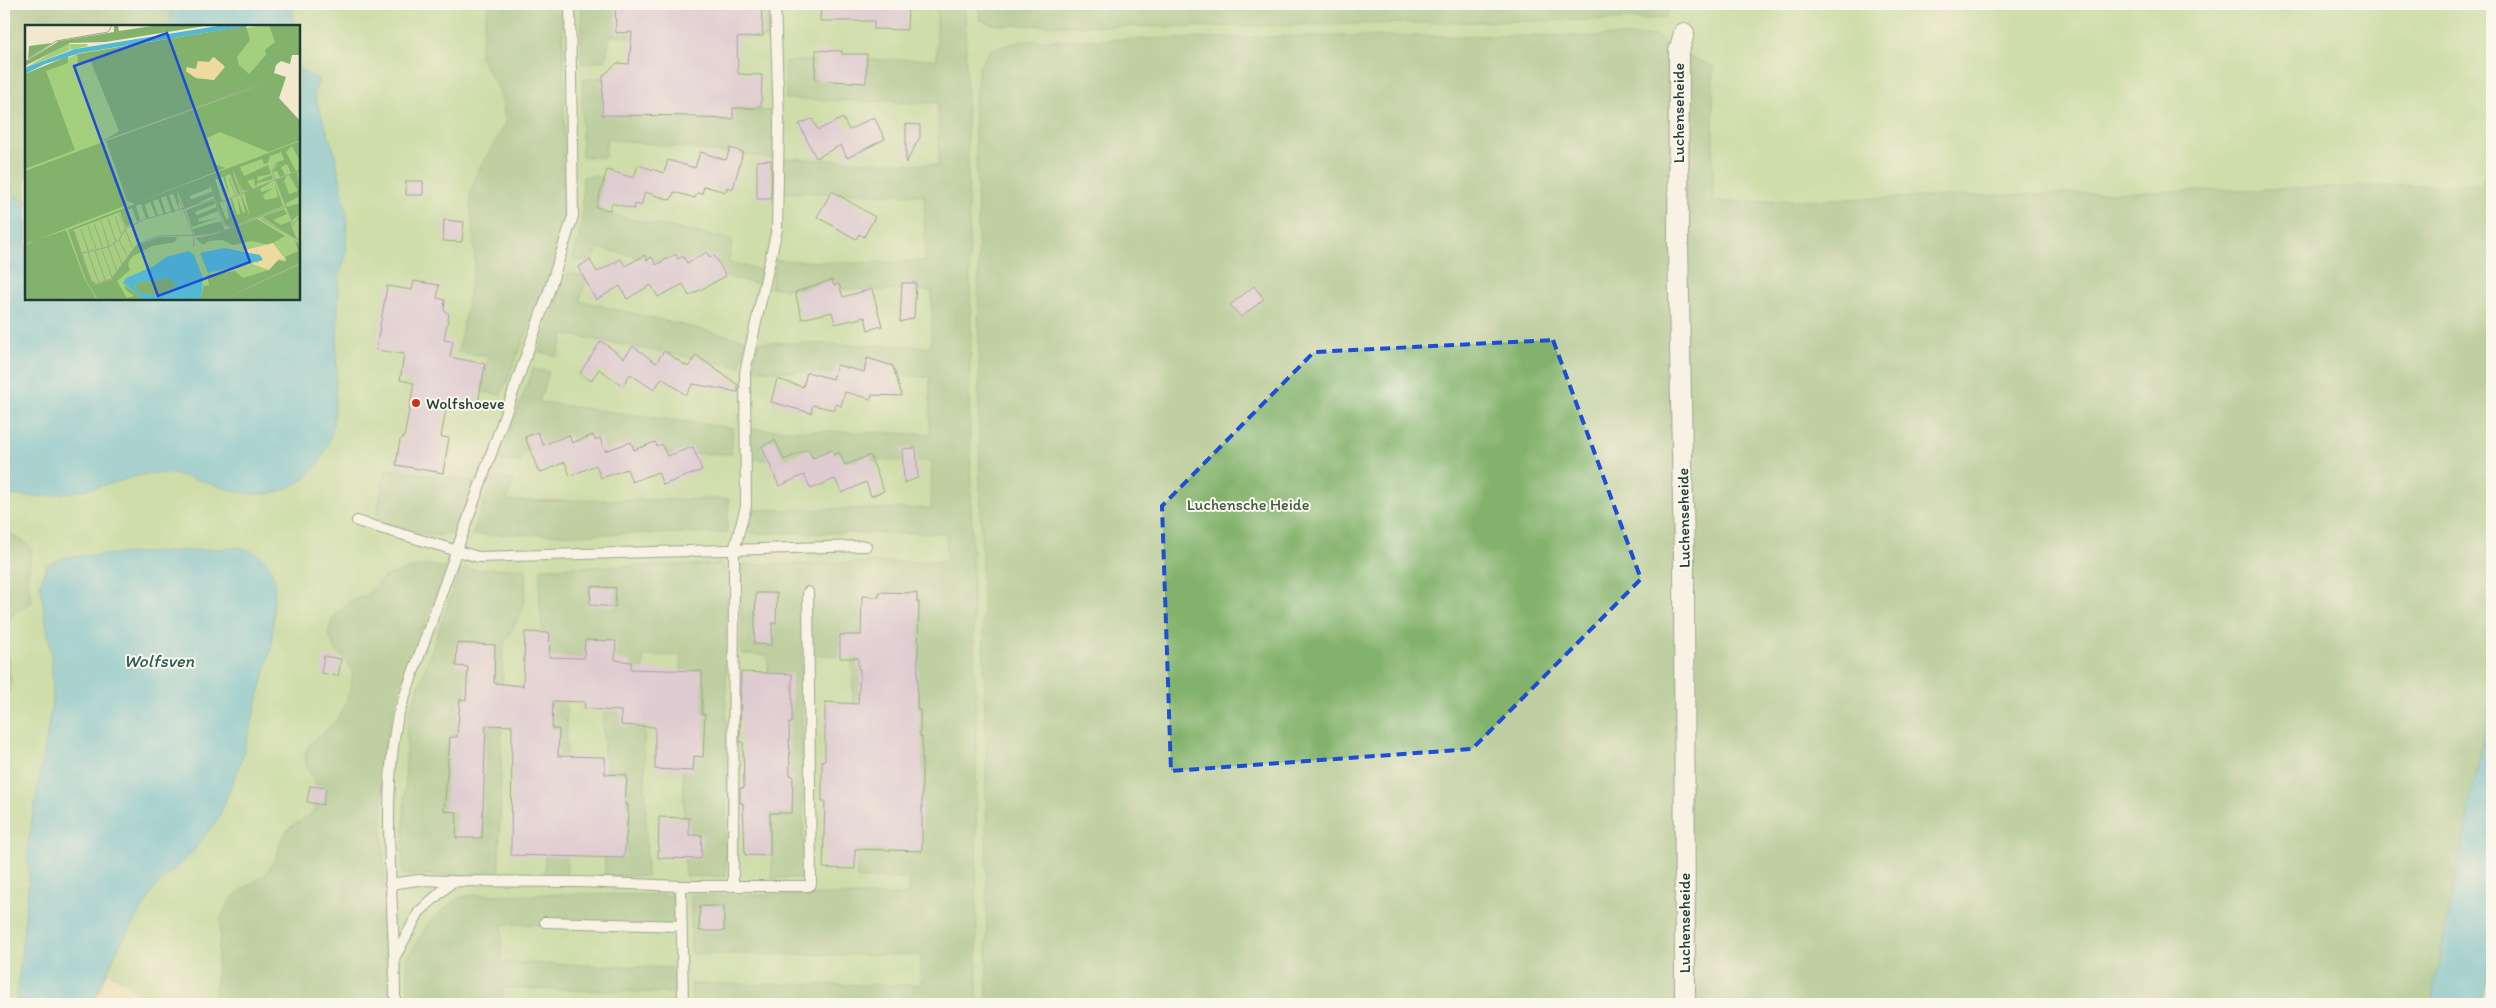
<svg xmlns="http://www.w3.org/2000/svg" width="2496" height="1008" font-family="Itim,sans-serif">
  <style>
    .green { fill: #a4d07d; stroke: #628658; fill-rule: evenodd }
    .forest { fill: #83b26c; stroke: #517850 }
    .sand { fill: #eeda9e; stroke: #868c69 }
    .water { fill: #53b8d1; stroke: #397a82 }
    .building { fill: #caabd7 }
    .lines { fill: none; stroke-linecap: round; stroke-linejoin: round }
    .service-casing { stroke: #3e574b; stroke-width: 12 }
    .minor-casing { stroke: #3e574b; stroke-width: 22 }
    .service { stroke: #fff; stroke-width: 10 }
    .minor { stroke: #fff; stroke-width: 20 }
    .marked { fill: none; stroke: #1d4ed8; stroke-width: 4; stroke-dasharray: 10 6; stroke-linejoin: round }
    .poi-dot { fill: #c8321e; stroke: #fbf7ec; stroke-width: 2 }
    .labels { text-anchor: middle; stroke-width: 4; stroke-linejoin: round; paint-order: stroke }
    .street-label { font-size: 16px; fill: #1f3d34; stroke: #fbf7ec }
    .poi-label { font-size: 16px; fill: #1f3d34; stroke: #fbf7ec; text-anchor: start }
    .park-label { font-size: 16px; fill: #3a5a43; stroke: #fbf7ec }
    .water-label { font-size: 18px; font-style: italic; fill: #2c5c5b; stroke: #fbf7ec }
    .inset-road { fill: none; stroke: #9da490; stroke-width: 1 }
    .view { fill: #1d4ed8; fill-opacity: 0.15; stroke: #1d4ed8; stroke-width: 2.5 }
    .inset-edge { fill: none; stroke: #1f3d34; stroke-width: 2.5 }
  </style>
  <rect width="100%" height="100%" fill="#fbf7ec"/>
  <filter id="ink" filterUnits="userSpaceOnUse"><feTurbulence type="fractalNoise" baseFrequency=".02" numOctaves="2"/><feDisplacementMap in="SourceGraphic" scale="10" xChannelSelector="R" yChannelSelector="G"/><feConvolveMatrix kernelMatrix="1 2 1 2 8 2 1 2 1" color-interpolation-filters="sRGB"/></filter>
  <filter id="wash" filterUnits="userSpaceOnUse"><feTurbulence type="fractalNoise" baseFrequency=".0096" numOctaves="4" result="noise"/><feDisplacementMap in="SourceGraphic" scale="20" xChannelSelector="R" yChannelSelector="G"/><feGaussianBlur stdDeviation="1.12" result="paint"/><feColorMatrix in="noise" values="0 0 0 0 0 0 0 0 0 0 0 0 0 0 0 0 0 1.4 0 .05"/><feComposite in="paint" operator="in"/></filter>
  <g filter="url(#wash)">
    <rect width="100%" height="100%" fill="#f1e8cd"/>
    <path class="green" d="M4,4H2492V576L2409,1004H4ZM26,26H299V299H26Z"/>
    <path class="forest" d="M11,4H173L170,26H26V211L4,176V17Z
      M488,4H561L564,62V218L549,278L501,395L482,392L488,356L458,352L475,262L470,195L479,169L506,123L500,92L479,56Z
      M582,4H608L612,11L769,13L771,38L610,36L606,60L581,64Z
      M937,4H965L971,337L969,389L976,736L977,1004H692L691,984L921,985L920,955L691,954V895H907L909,878L857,879L852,656L801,655L804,878H772L768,655L741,654V565L947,561L946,533H751L742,529L743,510L931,508L932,461L745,459L747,429L930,434V377L753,370L758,342L931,347L932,291L771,288L776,260L855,263L926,261L924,195L784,192L785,158L939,165L938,103L786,99L785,61L937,59Z
      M978,4H1670L1666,17L1652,19L1186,27L996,25L980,20Z
      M1331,36H1657L1662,39L1673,58L1681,1004H987L986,752L979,433L978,215L974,105L979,67L990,50L1021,41Z
      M1685,55L1713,66V202L2482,184L2492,138V690L2431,1004H1690Z
      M603,77L613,100L773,111V158L607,139L605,157H582V80Z
      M594,176L603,178L601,213L733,240L728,262L761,270L759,284L598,248L592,262L573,259L582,224L583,177Z
      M568,273L586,277L580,301L746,340L740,367L565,334L557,356L539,352Z
      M533,369L549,372L539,402L733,428L731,454L525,451L520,462L499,461Z
      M387,469L474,481L463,521L457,531L438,536L381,525L377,510Z
      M493,478L514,480L507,501L729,499L727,533L472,535Z
      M4,530L26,543L32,551L27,581L33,602L15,612L4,626L11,682L4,710Z
      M722,564L726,571V877L685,876L681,655L643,656L647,876H605L603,657H566L567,876L545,875V643C540,617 538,595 541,568Z
      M428,565L446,568L394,706L385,745L382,817L389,1004H214L221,918C229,892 246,890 264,874C279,861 277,846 285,833C290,824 305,821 312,812C330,787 299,769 306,752C311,739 322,735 332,725C345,713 351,690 353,673L347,662L335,650L328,632L333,618L351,600L365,596L384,577L407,569Z
      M526,568C526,586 526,603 518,619C513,629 507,636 503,647L499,875H402L407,730L411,709L460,570Z
      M584,894L674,895L675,928L502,924L501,962L676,968V993L503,988L502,1004H408L407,960L428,923L458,898L472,895Z"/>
    <path class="sand" d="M108,972C121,980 139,986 137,1004H93Z"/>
    <path class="water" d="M173,4H292L294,26H170Z
      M299,69L319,80L314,94L335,154L347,215L346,256L339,276L335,411C331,441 325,464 299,482C246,516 204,467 149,474C135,475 122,481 109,484C76,493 37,500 4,494V176L26,211V299H299Z
      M234,548H243L259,555L266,561L275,579L272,645L242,759L219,817L193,852L157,885L118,948L93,1004H16L29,878L27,850L53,697L51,651L40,585L46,566L64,557Z
      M2492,690V950L2481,1004H2431Z"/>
    <g id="blocks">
      <path class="building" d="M615,4H674L691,5V7L723,6V8L761,5L763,36L737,38L738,74L762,75L761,106H757L756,108H733V119L697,118V116L602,115L603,76L617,63L629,64L632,32L616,33Z
        M821,4H908L907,30L874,29V21H820Z
        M816,50L842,51V54H867L866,83L815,80Z
        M874,117L885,139L847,158L841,145L816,158L799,124L812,119L818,130L843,118L849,130Z
        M906,124L920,125V137L906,163Z
        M730,148L743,152L733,189L727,187L726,192L704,186L702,194L697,193L695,198L674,192L671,200L645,192L641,206L635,204L634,209L612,203L610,210L596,207L607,170L634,178L638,165L664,173L668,160L695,168L700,152L726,160Z
        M771,160V199H757V161Z
        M406,181H423V195H406Z
        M832,191L875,217L864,237L859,234L856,239L817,217Z
        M444,220L464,222L462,242L443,241Z
        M707,252L709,257L714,255L726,276L689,296L683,284L658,297L651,285L627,299L620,286L596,300L578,267L590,260L597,272L621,259L625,266L645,255L647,260L652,257L656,265L676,254L678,259L683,256L687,263Z
        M832,280L834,286L839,284L843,297L872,289L882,326L868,330L865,317L835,324L832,312L802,319L795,292Z
        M414,281L439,285L437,298L445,300L444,310L449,314L444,340L453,341L450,357L485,364L477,409L447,404L441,437L449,438L443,473L396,465L400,440L404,437L414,383L400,380L404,354L376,350L387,286L412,290Z
        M902,283H916L914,318L900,322Z
        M1254,286L1264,299L1241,317L1230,305Z
        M601,341L624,358L633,346L656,363L664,351L688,367L696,355L738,385V392L693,384L686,395L662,378L654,390L630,374L623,386L599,369L591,381L580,373Z
        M867,358L893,366L902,396L872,395L871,399L845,392L841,406L836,404L835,410L813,405L811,413L771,402L777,379L803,387L807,372L833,379L837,365L864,372Z
        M538,432L543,445L569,435L572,443L593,435L595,440L600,438L605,451L631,442L634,450L655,442L657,446L662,444L667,456L693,447L702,470L663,485L658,472L632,482L627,469L601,478L596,465L570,476L565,462L539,473L525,437Z
        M775,440L784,460L808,449L813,458L832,450L834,455L839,452L845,465L870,455L884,491L871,496L866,482L842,493L835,479L811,489L804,475L779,486L762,446Z
        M916,448L918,478L904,483L902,449Z
        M591,586L616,588L615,607L590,605Z
        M879,592L917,593V602H919L917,709L920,710V737H922V851L855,849V869L823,868L825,801H822V760L825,761V702L858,704L860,669H858V658H840V635H861L862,596L879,597Z
        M756,593H777L776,623H772V645L754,644Z
        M525,632L550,633L549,657L584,658L585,640L616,641L615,660L631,662V669L702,671V714H705L703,757L694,756L693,771L655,769V727L621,725V711L584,709L585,702L553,701L552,729H559L558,756L605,757V774L627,775L625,805H628V816L624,858L511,855L512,726L486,725L482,838H456L457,812L444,811L450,737H457L460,699L466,700L468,667L456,666L457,643L495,645L494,683L523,686Z
        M324,656L341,659L338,676L321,673Z
        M741,672L792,674V723H789L790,775L793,776L792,813H770V856L745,855L743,803H740V788H744L743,742H740Z
        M310,786L326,788L323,805L307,802Z
        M659,817L689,818V835H702L701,859L658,858Z
        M700,906H724V931H699Z"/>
    </g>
  </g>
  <g filter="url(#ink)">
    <use href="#blocks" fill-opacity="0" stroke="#3e574b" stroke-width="1"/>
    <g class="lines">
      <g class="service-casing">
        <path id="service" d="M357,521L478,557L866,546
          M390,884L418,880L453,881
          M733,886H809L811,884L808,592
          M545,922L682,926
          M396,955L419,912L453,881L580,882L681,886
          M395,1004C396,908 379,811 398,715L548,294L573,216L570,4
          M683,1004L681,886H733L734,550L746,506L745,372L777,229L779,121L775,4"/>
      </g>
      <g class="minor-casing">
        <path id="minor" d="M1684,33L1679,51L1678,243L1684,557L1685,1004"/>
      </g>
      <use href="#service" class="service"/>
      <use href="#minor" class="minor"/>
    </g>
  </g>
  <path d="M0 0H2496V1008H0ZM1553,340L1641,579L1472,749L1171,771L1162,506L1314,352Z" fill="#f1e8cd" fill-opacity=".55" fill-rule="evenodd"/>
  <path class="marked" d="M1553,340L1641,579L1472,749L1171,771L1162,506L1314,352Z"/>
  <circle class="poi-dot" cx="416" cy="403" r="5"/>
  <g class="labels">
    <g class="street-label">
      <text transform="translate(1678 113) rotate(-90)" y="6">Luchenseheide</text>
      <text transform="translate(1683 518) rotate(-91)" y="6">Luchenseheide</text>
      <text transform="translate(1684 923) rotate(-90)" y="6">Luchenseheide</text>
    </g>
    <g class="poi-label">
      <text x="426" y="409">Wolfshoeve</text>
    </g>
    <g class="park-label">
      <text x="1248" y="510">Luchensche Heide</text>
    </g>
    <g class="water-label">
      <text x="159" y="667">Wolfsven</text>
    </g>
  </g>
  <g transform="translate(25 25)">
    <rect width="275" height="275" fill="#f1e8cd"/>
    <path d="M239,0H275L267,28L250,40L246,67L275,97V275H0V52L52,29V32ZM41,19H62L63,21L46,25L44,20L45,25L0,43Z" fill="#a4d07d"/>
    <path d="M89,0H93L94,6L134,0H186L80,17L45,18L0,41V37L34,16L89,7ZM244,0H275V30H267L265,39L256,36L251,40L249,48L261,52L254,73L275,96V115L244,127L195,107L182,113L190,139L200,143L111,178L275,116V136L267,121L261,127L271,146L266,148L262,139L256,142L260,150L255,152L252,146L248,147L253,137L259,135L256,127L245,131L243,138L239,139L237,134L215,142L219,151L243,140L246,149L232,152L233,156L247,150L248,154L233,158L230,162L229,154L222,156L228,164L218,166L207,144L215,168L213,170L205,149L200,151L205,172L198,152H195L200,175L193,154H190L197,176L192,178L184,158L185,163L165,171L166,175L187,168L188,171L160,184L152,165L155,186L148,169L144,170L150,187L147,188L141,171L136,173L141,189L139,190L133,174L128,176L133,191H131L125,177L120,180L124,193L121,194L116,179L111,181L115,195L112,197L107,183L102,185L107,199L101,202L95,187L48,205L66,256L71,260L86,255L110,221L134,212H152L150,217L127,221L107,232L103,238L105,245L92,256L102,273L109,271L101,265L99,260L120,275H73L61,255L43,205L110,179L102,176L81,116L239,59L81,114L94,106L66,37L53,38L52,29L221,1L225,15L212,32L214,40L224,49L241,30L240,25L250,17ZM187,32L199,40L189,55L171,53L161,46L162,43L171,44L173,36L184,37ZM27,18L3,34L4,21ZM43,31V38L21,46L50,125L0,144V49ZM78,117L102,180L14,214L41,205L60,255L72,275H0V220L12,215L0,219V146ZM272,147L275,171L260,179L251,155L262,151L259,156L264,169L273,166L264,150ZM249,156L258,181L207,202L200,199L192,179L195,178L201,194L204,193L201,176L207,191H210L205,174L207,173L212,190L215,189L212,172L218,188L220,187L216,170L225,191L219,167L246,157L235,164L237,167L248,163L238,170L240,175L250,173L253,171ZM189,175L190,179L170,187L172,190L192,182L193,186L173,194L174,197L195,192L167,202L161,185ZM275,178V189L267,195L261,182ZM259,184L262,189L248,195L256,200L265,196L271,214L237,192ZM232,194L260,211L244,220L227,216L208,220L197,215L184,216L178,220L170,213L184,211ZM196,196L200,205L186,209L170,210L167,204ZM270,216L275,219V238L205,271L275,240V275H176L178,261L184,260L182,250L210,246L218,253L244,245L252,235L261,237L260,232L273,226ZM145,253L151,262L137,271L117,268L110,263L112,258Z" fill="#83b26c" fill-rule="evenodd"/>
    <path d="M189,32L200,42L189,55L171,53L161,46L162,42L171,44L173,36L184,37ZM248,218L261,235L254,234L244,245L228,239L227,236L233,238L235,230L218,229L220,225Z" fill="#eeda9e"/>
    <path d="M199,0H229L55,28L20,39L0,49L2,42L50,24ZM199,223L235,230L238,235L183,248L175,228ZM164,226L169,230L178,253L176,275H120L98,258L101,253L129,241L141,232ZM145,253L151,262L137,271L117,268L110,263L112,258Z" fill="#53b8d1" fill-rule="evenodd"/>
    <path class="inset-road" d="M0,37L31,16L83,7L87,0M79,115L234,59L240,60L275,96M252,137L247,146L268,199M211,150L217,169M204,153L211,171M216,169L222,186M154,173L168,208L169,221M160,177L187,167L190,174M191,179L199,200L207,203M94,189L101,203M90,191L96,209M83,193L91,217M235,193L275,216M76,196L84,222M69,198L78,224M106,200L113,219M63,201L72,226M56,204L64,228M100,204L107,222M49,206L66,255L71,259L86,254L113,219L133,211L188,210L260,182M272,214L266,203L275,191M94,215L102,230M89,218L97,239M83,222L92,246M77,225L87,253M70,226L81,257M57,228L83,222L94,215L100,204L118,195L190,174L191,179L275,145M63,228L74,258M200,275L275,239"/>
    <path class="view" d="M142,8L225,237L133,271L49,41Z"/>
    <rect width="275" height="275" class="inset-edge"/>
  </g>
  <rect width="2496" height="1008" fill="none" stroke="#fbf7ec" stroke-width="20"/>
</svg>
